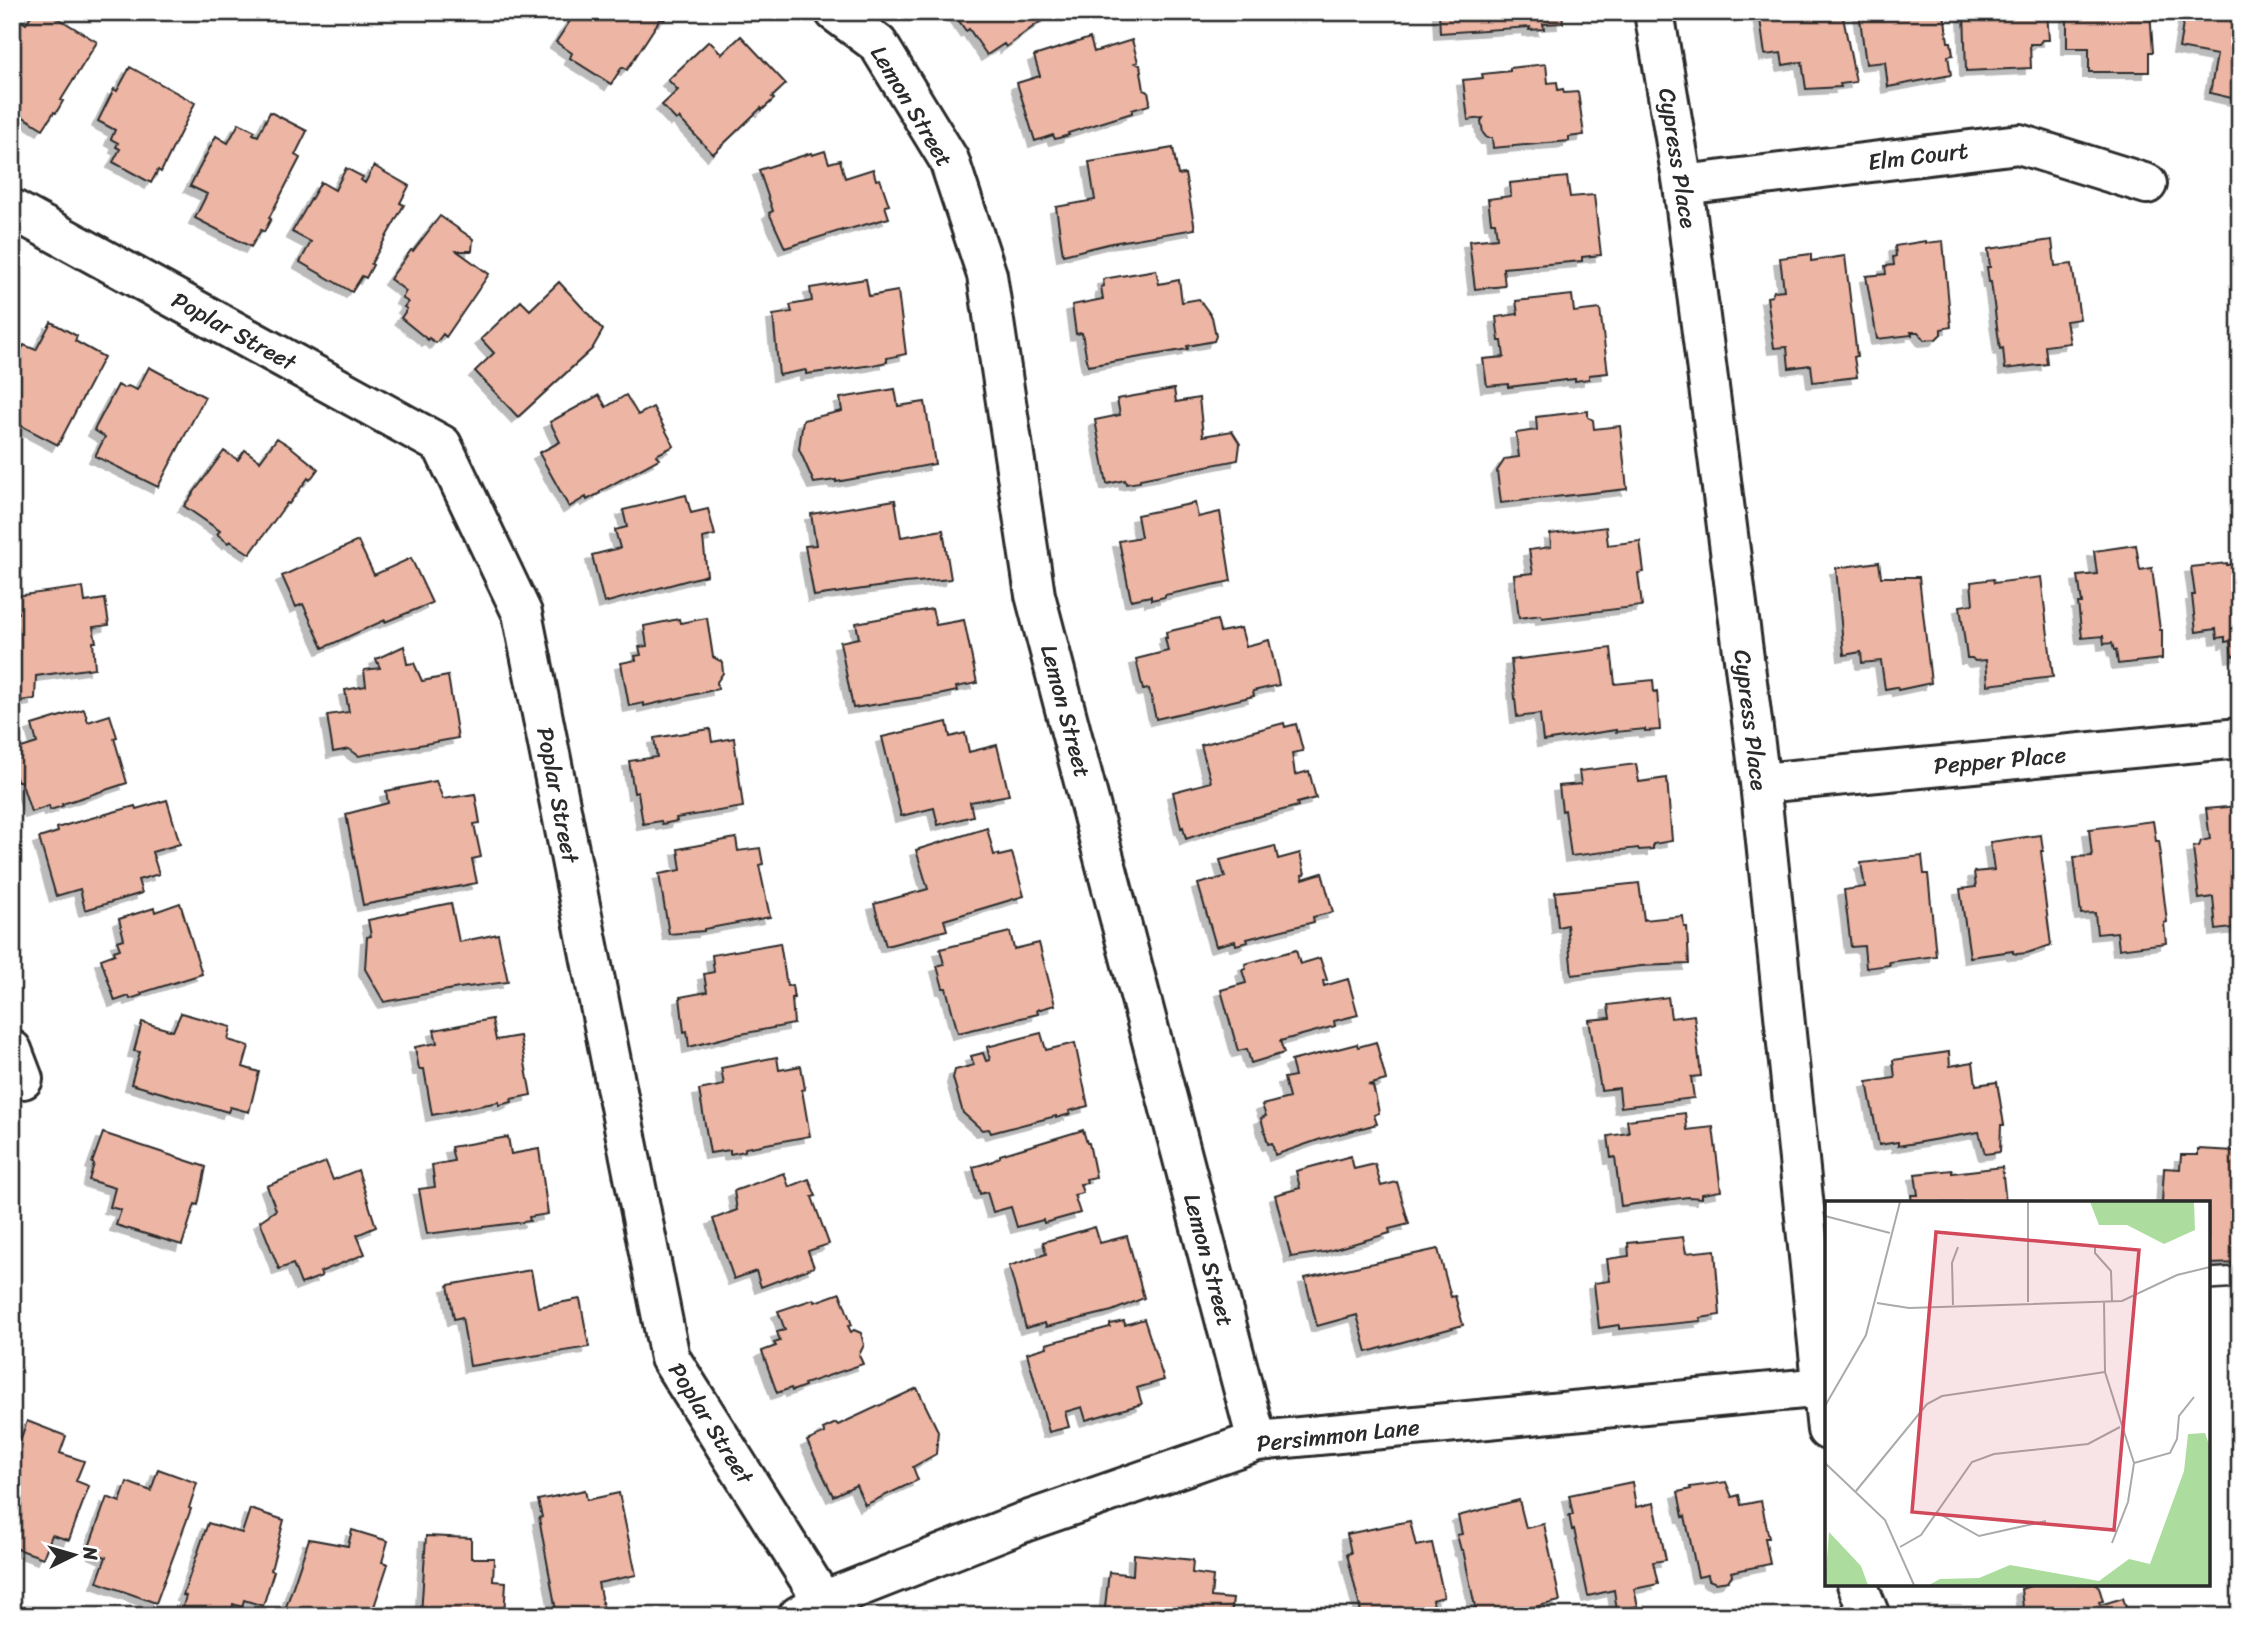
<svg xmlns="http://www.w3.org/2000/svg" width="2252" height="1628" font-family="Sriracha,sans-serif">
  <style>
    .building { fill: #edb5a4; stroke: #2b2b2b; stroke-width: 2; filter: url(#shadow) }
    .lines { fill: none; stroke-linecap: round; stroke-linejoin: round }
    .service-casing { stroke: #2b2b2b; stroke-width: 24 }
    .minor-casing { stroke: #2b2b2b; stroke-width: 44 }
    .service { stroke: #fff; stroke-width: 19 }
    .minor { stroke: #fff; stroke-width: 38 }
    .labels { text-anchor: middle; stroke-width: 5; stroke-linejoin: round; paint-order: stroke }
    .street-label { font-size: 23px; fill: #2b2b2b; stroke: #fff }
    .inset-road { fill: none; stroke: #aaa; stroke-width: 2 }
    .view { fill: #d1495b; fill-opacity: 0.15; stroke: #d1495b; stroke-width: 3.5 }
    .inset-edge { fill: none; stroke: #2b2b2b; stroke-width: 3.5 }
  </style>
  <defs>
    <filter id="shadow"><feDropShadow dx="-6" dy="6" stdDeviation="0" flood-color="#0004"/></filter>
  </defs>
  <rect width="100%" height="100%" fill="#fff"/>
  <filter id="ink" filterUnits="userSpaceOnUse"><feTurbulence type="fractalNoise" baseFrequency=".0143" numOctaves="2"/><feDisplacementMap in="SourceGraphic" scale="14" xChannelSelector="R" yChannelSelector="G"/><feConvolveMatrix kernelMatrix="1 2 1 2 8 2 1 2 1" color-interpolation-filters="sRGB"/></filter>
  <g filter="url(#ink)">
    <path class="building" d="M33,12H48L97,42L61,100L63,101L56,113L54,112L43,129L15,112L12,114V20L14,16L26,24Z
      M576,12H669L664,20L661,18L627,70L622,67L611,84L570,58L572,53L556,42Z
      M953,12H1053L1006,47L1004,44L987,55L969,29L966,31Z
      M1439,12H1562L1563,23L1543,24L1544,29L1529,30L1530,27L1440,33Z
      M1759,12H1842L1856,82L1840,84L1841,87L1806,89L1802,62L1783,65L1781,53L1765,55Z
      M1859,12H1944L1948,42H1951L1953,55L1948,56L1951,75L1888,87L1885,62L1866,64Z
      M1964,12H2047L2049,40H2042L2039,44H2030L2031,68L1966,71Z
      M2067,12H2150L2153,52H2149V72H2089V48H2067Z
      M2185,12H2240V100L2210,93L2217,55L2179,48Z
      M741,36L786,84L772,97L774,99L762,110L761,108L713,154L679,118L676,120L662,105L678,90L668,80L709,41L722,54Z
      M1090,38L1094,52L1132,40L1138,62L1135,63L1140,65L1144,90L1148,92L1150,101L1149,105L1132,110V113L1068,133L1069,135L1055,139L1053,135L1035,141L1017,83L1040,76L1034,56Z
      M1546,64L1548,83L1557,82L1558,90L1563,89L1564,93L1578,92L1584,135L1569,137V141L1493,148L1492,138H1487L1483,133L1481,121L1483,118L1468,120L1463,80L1483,78L1482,74L1510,71V68Z
      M130,67L195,103L161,172L158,170L151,183L113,162L120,149L116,147L118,143L111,139L115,130L98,121L114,89L117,91Z
      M270,112L307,131L295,155L300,158L269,218L271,219L264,232L261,230L251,247L195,218L207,194L190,186L216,136L228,143L239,123L255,131L253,134L258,136Z
      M1173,148L1178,175L1185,174L1195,229L1112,243L1063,255L1056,207L1095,200L1089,162Z
      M825,151L829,163L840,160L845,178L873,169L876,180L880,179L889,205L885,206L889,218L842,231V230L785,248L769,213L773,211L759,170L811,153L812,155Z
      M374,166L409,186L400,203L404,205L371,264L373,265L366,278L362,276L352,292L300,262L311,242L292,232L321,182L335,190L346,168L363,177L361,180L365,183Z
      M1567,177L1570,197L1594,195L1601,255L1582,257V261L1503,268L1505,286L1475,289L1469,241L1497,238L1495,222H1491L1488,199L1511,196L1510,183Z
      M440,216L473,239L472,251H457L489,274L446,337L443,334L436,343L429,338L428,340L401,318L407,309L404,307L408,302L402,298L406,291L390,279L411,250L413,251Z
      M2052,240L2055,266L2072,264L2080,319L2066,321L2070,343L2045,346L2047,364L2005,369L2003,348L2000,349L1991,282H1989L1987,267H1990L1988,249Z
      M1926,241V243L1943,241L1951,327L1941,329V334L1936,339L1924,340L1918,332H1911L1912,335L1877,339L1866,276L1886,274L1885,266L1894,265L1893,257L1896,256L1895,246Z
      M1811,254V261L1845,256L1857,356L1854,357L1857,377L1813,382L1811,365L1789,368L1787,347L1774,348L1767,297L1772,296L1774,291L1784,290L1780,258Z
      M1156,270L1159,284L1179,280L1182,302L1199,299L1212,317L1216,336L1214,341L1187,346L1188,349L1088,366L1082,333L1076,334L1072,305L1103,299L1101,287L1104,286L1103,279Z
      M866,279L869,296L898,291L906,354L887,358V362L873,365L806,374V370L779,375L773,315L792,312L790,305L812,301L810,288Z
      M559,282L603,330L592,349L518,417L475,371L494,353L481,339L521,301L530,310Z
      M1572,295L1574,312L1600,309L1608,373L1589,375V379L1575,381V379L1508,387V384L1487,386L1483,359L1504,357L1502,341H1499L1496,317L1518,314L1516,301Z
      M51,322L77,336L75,341L104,357L58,445L12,421V356L18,344L23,347L24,345L36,350Z
      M149,367L205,397L158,487L95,456L105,437L94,430L118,385L123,388L128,386L137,390Z
      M895,389L898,406L925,402L935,464L836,482V480L814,483L799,449L803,420L842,411L840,398Z
      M1174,389L1176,402L1199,398L1203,436L1232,431L1240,444L1238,460L1140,479V482L1126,484L1125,480L1107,484L1095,420L1120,415L1117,399Z
      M599,395L606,407L626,395L638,415L653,407L674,446L656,455L659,459L600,491V493L587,500L586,497L569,507L539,453L560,442L550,422Z
      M1588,411V417L1593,420L1594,429L1620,426L1627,489L1501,503L1497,471L1505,459L1519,457L1516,433L1537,430L1536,417Z
      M277,438L291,447L318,469L310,480L308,478L289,504L287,503L250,554L230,541L228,543L217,534L220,531L184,506L224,451L238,460L245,450L260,461Z
      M686,495L691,513L708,509L715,535L703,538L707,575L604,603L592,555L620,548L615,530L627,527L623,510Z
      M895,500L901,537L943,530L951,579L905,583L814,596L805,546L816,545L811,514Z
      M1195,503L1198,517L1220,512L1231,581L1165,595V597L1151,600V596L1131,600L1119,541L1141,537L1137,515Z
      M1606,527L1608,545L1640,541L1644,572L1638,573L1642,606L1542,618L1541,615L1519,618L1514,575L1533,573L1529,550L1551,547L1550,534Z
      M358,541L374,575L411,558L432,603L385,622V620L323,648L303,604L296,607L282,576Z
      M2136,545L2140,570L2152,568L2160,630H2162V659L2118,664L2116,650H2114L2112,643L2104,644L2103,636L2082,638L2078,603H2082L2078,576L2097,574L2094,551Z
      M1879,562L1881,577H1919L1931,683L1898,690L1897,687L1885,689L1881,661L1862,663L1861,652L1844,655L1836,568Z
      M2227,563V565L2240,563V655L2232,656L2230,641L2225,642V637L2217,638L2216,629L2196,632L2192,595H2195L2191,567Z
      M2041,577L2053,677L1988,685L1986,660L1975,661L1972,658H1967L1960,606L1973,604L1971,582L1993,579L1994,583Z
      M83,587L85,602L105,599L109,625L93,627L96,642H93L95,668L36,676L35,699L12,702V613H18L15,596Z
      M932,609L936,625L964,620L977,683L956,687L957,691L943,694L853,708L840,642L859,638L856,623Z
      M707,618L713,657L722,662L723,673L717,682L718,689L644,706V703L629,706L621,663L636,660L635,656L641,655L639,647L647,646L644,626L679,619L680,623Z
      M1217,620L1220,632L1241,628L1246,646L1269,640L1279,685L1253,691L1254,696L1156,719L1149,689L1143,690L1136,659L1168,651L1165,638H1167L1166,632Z
      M404,646L407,664L414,663L422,681L448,676L458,738L359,756L349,749L333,752L327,715L349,712L345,690L366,686L364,670L380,668L376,659Z
      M1611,648L1615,684L1653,680L1654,692L1657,691L1660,730L1645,731V729L1616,732V730L1543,741L1540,714L1517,717L1511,660Z
      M84,709L88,722L110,715L117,737L114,738L127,783L62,804L63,806L50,810L49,806L31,812L21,781H17L12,765V751L37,743L32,725Z
      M947,722L950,737L965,733L969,752L997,745L1009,795L970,802L973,816L938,825L934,808L901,816L882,737Z
      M1284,723L1285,727L1296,724L1303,751L1292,753L1295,775L1309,771L1316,798L1297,803L1298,806L1233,823L1186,839L1183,827L1181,828L1173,792L1211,782L1201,745Z
      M710,729L712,742L734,738L743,807L676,818L677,821L662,824L661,821L643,824L638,792L634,793L629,761L657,757L654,738Z
      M1636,764L1639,782L1667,778L1672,841L1653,844V849L1639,850L1638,848L1571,856L1565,810L1562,811L1559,786L1581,784L1579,771Z
      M436,781L443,799L475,794L480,823L474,824L481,857L472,859L477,883L363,905L346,814L388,803L386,791Z
      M167,800L180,844L152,852L159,874L138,880L142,893L85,910L80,889L56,896L39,838L58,832L57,828L70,824L135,806L136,809Z
      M2238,806L2240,811V927L2216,930L2213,897L2199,899L2193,847L2199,846L2201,841L2210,839L2206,809Z
      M2153,821L2156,841H2159L2161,855H2159L2167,922L2164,923L2166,943L2119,949L2117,932L2097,934L2095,913L2081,914L2074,857L2092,856L2089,829Z
      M987,828L994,855L998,854L999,856L1012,853L1024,896L944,920L947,930L886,946L874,904L928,889L916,850Z
      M2041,835L2043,851H2041L2045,883H2043L2051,945L2027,953L2017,954L2013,953V951L1970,957L1960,889L1976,887L1974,872L1994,870L1990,842Z
      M736,838L738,851L760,848L763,864L759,865L770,917L704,929V931L669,934L659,874L681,870L678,849Z
      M1275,846L1278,859L1300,853L1305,874L1302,875L1303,879L1322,873L1333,912L1313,917L1314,922L1247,939L1248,942L1236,945L1235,941L1216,946L1198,884L1225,877L1220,860Z
      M1922,856L1924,874H1928L1936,956L1889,962L1890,965L1866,968L1864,946L1851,947L1844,890L1865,887L1861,863Z
      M1639,883L1644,920L1683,916L1684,927H1687L1689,964L1641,966L1572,975L1567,925L1558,927L1555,892Z
      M180,903L202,974L141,993L142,995L130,999L129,996L115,1001L101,959L115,954L114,951L120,949L117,941L124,939L119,919L154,908L155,912Z
      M451,903L459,942L498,934L508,982L459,988L384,1002L365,969L367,937L371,936L368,920Z
      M1010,932L1014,949L1039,943L1055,1005L1037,1010L1038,1014L958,1033L946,988H943L937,966L944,964L940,949Z
      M780,943L787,986L792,985L794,998H792L794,1024L736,1035L689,1047L687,1031L684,1032L680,997L707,992L704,974L714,972L712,955Z
      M1296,950L1300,964L1320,958L1327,980L1323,981L1324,986L1348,979L1358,1015L1334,1021L1335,1026L1280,1041L1284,1053L1251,1063L1247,1049L1238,1051L1221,990L1246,983L1242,970L1246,969L1245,964Z
      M1668,997L1671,1018L1694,1015L1701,1076L1691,1077L1694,1098L1621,1107L1619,1088L1601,1090L1589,1020L1610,1018L1608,1005Z
      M181,1013L231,1027L228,1040L249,1046L243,1067L259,1072L249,1112L230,1107L228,1112L131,1084L140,1052L134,1051L142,1022L173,1031Z
      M492,1019L496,1040L520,1036L531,1095L511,1099L512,1102L499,1105V1102L432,1115L424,1069H419L415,1047L437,1043L434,1030Z
      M1041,1033L1046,1050L1075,1043L1088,1106L1069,1111L1070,1114L1056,1118V1116L991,1133L989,1129L982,1130L963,1113L953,1078L955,1070L974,1065L971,1056L983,1053L986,1061L990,1060L987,1047Z
      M1376,1042L1386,1080L1368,1085L1373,1086L1376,1098L1379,1113L1374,1115L1377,1124L1321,1139L1275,1155L1272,1143L1268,1144L1261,1118L1266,1116L1262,1105L1289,1098L1284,1078L1295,1076L1291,1061L1357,1044L1358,1047Z
      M1949,1052L1950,1066L1973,1062L1976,1085L1997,1082L2004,1125H2001L2000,1152L1985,1154L1979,1132L1898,1146V1142L1879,1145L1867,1082L1895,1078L1893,1060Z
      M777,1057L779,1070L801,1066L805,1089L802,1090L810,1136L745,1148V1151L730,1154V1150L710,1153L699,1090L724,1085L721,1068Z
      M1685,1113L1687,1130L1713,1127L1721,1191L1702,1194V1198L1688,1197L1621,1206L1615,1157L1611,1158L1608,1136L1629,1133L1627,1120Z
      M1083,1130L1087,1143H1089L1096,1177L1086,1179L1087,1183L1080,1184L1083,1193L1074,1195L1080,1213L1044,1223L1043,1220L1017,1227L1011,1207L993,1212L987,1192L980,1194L973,1167L991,1162L1000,1157V1155Z
      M103,1133L206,1167L198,1205L195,1204L182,1245L116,1225L121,1210L110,1207L115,1188L89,1180L94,1164L92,1163Z
      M508,1137L511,1154L539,1149L548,1214L529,1217L530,1221L516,1223L427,1234L419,1189L435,1187L432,1165L454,1161L451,1147Z
      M2198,1149L2235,1151V1158H2240V1263L2208,1264V1203H2162L2164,1168L2180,1169L2181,1155H2198Z
      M1351,1156L1354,1169L1375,1164L1381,1186L1397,1182L1409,1224L1389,1229L1390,1233L1325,1252L1291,1257L1275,1195L1300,1188L1296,1171Z
      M326,1162L333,1180L358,1170L376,1227L357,1235L365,1254L320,1272L322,1276L301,1284L293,1264L279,1269L260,1221L276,1210L267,1186Z
      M2002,1167L2006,1203H1912L1911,1195H1918L1915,1174L1952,1170V1173Z
      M784,1173L789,1187L809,1179L816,1196L812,1197L829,1244L808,1251L814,1267L761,1287L756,1271L734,1279L713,1219L737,1210L734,1191Z
      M1095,1227L1100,1243L1127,1236L1144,1298L1112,1311L1046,1327L1045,1323L1026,1328L1009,1266L1046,1254L1043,1242Z
      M1683,1237L1686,1253L1715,1250L1720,1315L1700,1318L1701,1321L1619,1329V1325L1599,1328L1594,1283L1610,1281L1607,1259L1629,1256L1628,1243Z
      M1438,1249L1451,1297L1455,1296L1463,1325L1367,1352L1357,1315L1317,1326L1305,1278Z
      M531,1270L538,1307L580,1299L589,1347L470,1366L462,1317L454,1319L448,1285Z
      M840,1293L852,1325L848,1326L851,1332L854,1330L861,1333L864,1345L859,1355L863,1364L804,1384L805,1386L792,1391L791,1388L777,1393L762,1351L776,1346L774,1343L780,1341L777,1332L785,1330L778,1311L814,1299L815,1302Z
      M1144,1319L1164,1380L1137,1388L1142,1404L1086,1420L1082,1407L1065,1412L1069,1427L1049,1432L1027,1353L1047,1347L1046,1344L1110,1327V1324L1124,1321L1125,1325Z
      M917,1388L938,1431L936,1454L913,1467L918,1480L865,1505L856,1485L833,1496L807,1441L825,1433L823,1429L836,1423L838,1425Z
      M27,1421L66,1436L60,1453L84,1461L76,1481L89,1486L69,1540L52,1535L43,1558L12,1547V1450L16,1440L20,1441Z
      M158,1469L197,1483L189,1508L191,1509L156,1603L97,1582L106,1557L94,1552L95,1548L89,1547L107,1497L120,1502L127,1482L151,1491Z
      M1632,1482L1636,1507L1654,1503L1666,1560L1653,1562L1658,1584L1634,1589L1638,1606L1617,1611L1614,1590L1588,1596L1574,1529L1572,1530L1569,1515H1573L1569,1495Z
      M1726,1482L1732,1497L1739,1495L1741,1505L1761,1501L1769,1538H1765L1770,1564L1731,1572L1732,1575L1728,1581L1716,1583L1709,1580L1708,1575L1698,1577L1685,1516L1683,1517L1678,1492L1691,1489L1690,1487Z
      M585,1490L587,1500L619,1493L636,1575L598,1583L605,1616H557L539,1518L542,1517L538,1500Z
      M1519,1500L1526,1528L1544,1524L1560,1601L1495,1616H1477L1463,1550H1461L1457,1535L1462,1534L1458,1516Z
      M250,1509L284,1520L271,1570L274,1571L263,1606L244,1600L242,1607L233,1604L232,1611L228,1609L226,1616H199L182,1610L186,1596L183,1595L208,1523L242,1533Z
      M1410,1521L1416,1546L1432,1543L1444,1597L1432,1600L1435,1616H1362L1347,1554L1351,1553L1347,1534Z
      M352,1530L388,1541L382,1562L388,1564L371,1616H283L309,1539L348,1546Z
      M426,1536L471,1538V1558H494L493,1581L506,1582L504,1616H421Z
      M1134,1554L1193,1560L1192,1573L1213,1576L1211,1597L1233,1599L1231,1616H1104L1109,1572L1133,1575Z
      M2036,1584H2098L2103,1601L2099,1602L2100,1605L2123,1598L2129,1616H1996L2023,1607L2021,1589Z"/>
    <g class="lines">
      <g class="service-casing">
        <path id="service" d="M2208,1279L2240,1277"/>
      </g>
      <g class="minor-casing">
        <path id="minor" d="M835,12L878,44L949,160L987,275L1035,595L1257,1441
          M1654,12L1683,185L1760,783L1827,1430
          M1683,185L2019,144L2147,184
          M12,209L442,445L522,613L670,1358L823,1601
          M1760,783L2240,738
          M12,1050L23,1079
          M1857,1584L1870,1616
          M798,1616L823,1601L1024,1522L1257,1441L1824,1387"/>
      </g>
      <use href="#service" class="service"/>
      <use href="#minor" class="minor"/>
    </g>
  </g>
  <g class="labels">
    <g class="street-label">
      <text transform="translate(912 106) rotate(59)" y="8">Lemon Street</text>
      <text transform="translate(1918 156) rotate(-7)" y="8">Elm Court</text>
      <text transform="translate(1678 158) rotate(81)" y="8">Cypress Place</text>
      <text transform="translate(234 331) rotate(29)" y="8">Poplar Street</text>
      <text transform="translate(1066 711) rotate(75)" y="8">Lemon Street</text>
      <text transform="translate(1751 720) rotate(83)" y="8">Cypress Place</text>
      <text transform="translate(2000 760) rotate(-5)" y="8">Pepper Place</text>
      <text transform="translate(558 795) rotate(79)" y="8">Poplar Street</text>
      <text transform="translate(1209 1260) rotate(75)" y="8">Lemon Street</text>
      <text transform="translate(711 1423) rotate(58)" y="8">Poplar Street</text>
      <text transform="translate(1338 1435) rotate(-6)" y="8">Persimmon Lane</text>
    </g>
  </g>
  <g transform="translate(1825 1201)">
    <rect width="385" height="385" fill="#fff"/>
    <path d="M265,1H369L370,29L339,43L302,24H274ZM380,232L385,246V384H104L115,378L154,377L185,364L274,380L304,358L325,363L359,270L363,233ZM4,331L36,365L43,384H0Z" fill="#addd9e"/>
    <path class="inset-road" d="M203,1V101M0,15L65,32M270,44V52L286,70L287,100M279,100L280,171L309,262L303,301L287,342M52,102L84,107L297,100L352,74L385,66M128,104L127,62L133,46M0,205L41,134L75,1M0,262L60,319L89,384M309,262L345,252L352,238L354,215L369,196M31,290L102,203L117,195L280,171M113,312L154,335L221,320M75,346L96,334L147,261L169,253L263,243L295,226"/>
    <path class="view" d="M111,31L314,49L289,329L87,311Z"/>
    <rect width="385" height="385" class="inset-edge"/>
  </g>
  <rect width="2252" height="1628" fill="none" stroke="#fff" stroke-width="42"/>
  <rect x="21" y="21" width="2210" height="1586" fill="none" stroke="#2b2b2b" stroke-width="2.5" filter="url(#ink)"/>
  <g transform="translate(74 1555) rotate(85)" stroke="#ffffff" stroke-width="5" paint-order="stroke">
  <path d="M0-5L12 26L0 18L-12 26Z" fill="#2b2b2b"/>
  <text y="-10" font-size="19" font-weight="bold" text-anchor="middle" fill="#2b2b2b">N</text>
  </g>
</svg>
